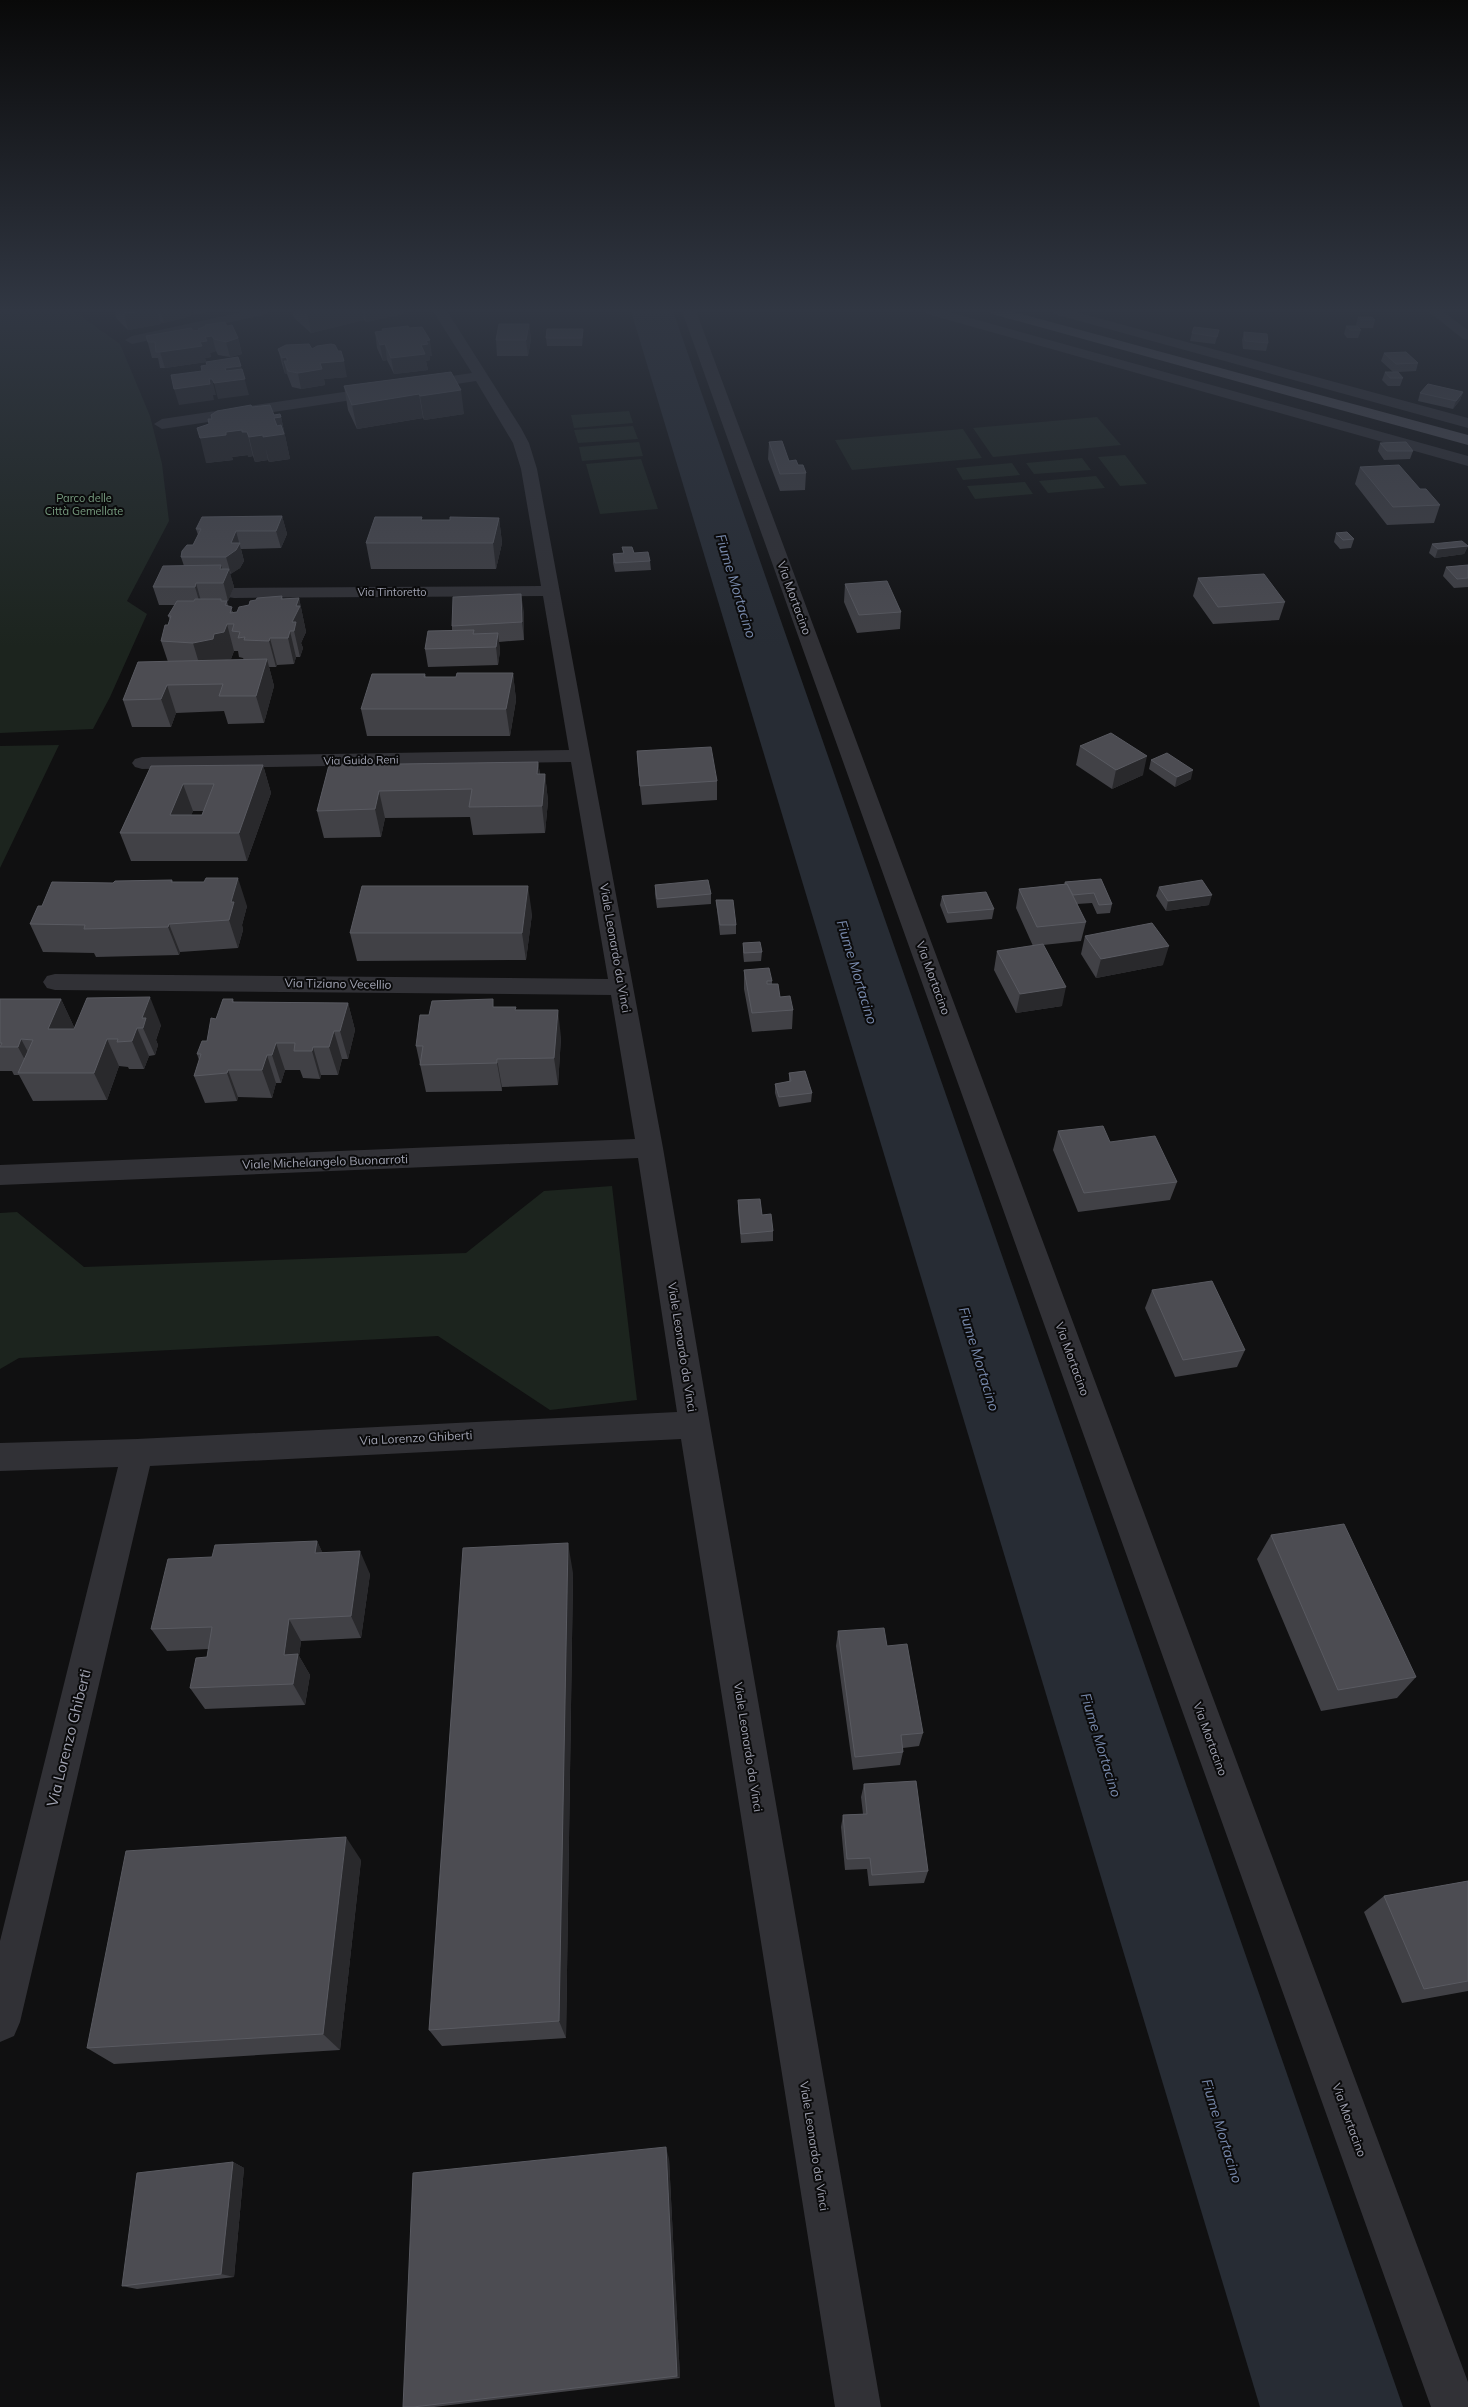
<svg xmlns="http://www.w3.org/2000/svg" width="1468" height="2407" font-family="Mulish,sans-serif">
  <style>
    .green { fill: #1c241e }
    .water { fill: #272c34 }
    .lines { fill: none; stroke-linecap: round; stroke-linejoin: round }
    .minor { fill: #313136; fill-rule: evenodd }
    .major { fill: #4d4d55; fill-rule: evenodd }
    .wall { fill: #414146; fill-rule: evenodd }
    .shaded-wall { fill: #29292c }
    .building { fill: #4c4c52; stroke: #595a61; fill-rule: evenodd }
    .labels { text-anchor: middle; stroke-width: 4; stroke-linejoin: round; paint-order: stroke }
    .far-park-label { font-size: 11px; fill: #789d81; stroke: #0b0b0c }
    .far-street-label { font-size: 11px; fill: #a1a3b2; stroke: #0b0b0c }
    .street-label { font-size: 12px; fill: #a1a3b2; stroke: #0b0b0c }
    .water-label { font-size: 14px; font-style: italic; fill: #788aad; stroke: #0b0b0c }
    .near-street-label { font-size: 15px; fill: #a1a3b2; stroke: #0b0b0c }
  </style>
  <rect width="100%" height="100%" fill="#101011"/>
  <path class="green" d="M0,311H74L120,344L150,416L162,464L169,521L127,601L147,614L110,697L93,729L0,733Z
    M629,411L633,423L574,428L571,415Z
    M1097,417L1121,445L993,457L973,428Z
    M633,426L638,439L578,443L574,430Z
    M963,429L982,458L852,470L835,440Z
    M639,442L643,456L582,461L579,447Z
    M1125,455L1147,484L1120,486L1098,457Z
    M1082,458L1091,470L1034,474L1026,463Z
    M641,459L658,509L600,514L586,464Z
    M1012,463L1020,475L963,480L956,468Z
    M1096,476L1105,488L1048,493L1039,481Z
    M1025,482L1033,494L975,499L967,486Z
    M59,745L0,868V746Z
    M612,1186L637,1400L550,1410L438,1336L19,1358L0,1369V1213L17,1212L84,1267L466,1253L544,1191Z"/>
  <path class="water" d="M631,311H673L1403,2407H1260Z"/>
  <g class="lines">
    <path class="minor" d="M247,311H270L263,315L132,344L125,340L132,336Z
      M433,311H447L521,428L529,443L537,469L663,1148L710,1425L881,2407H835L681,1439L150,1466L20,2022L14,2036L0,2042V1941L118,1467L0,1471V1443L137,1439L677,1412L638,1158L0,1185V1165L635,1139L611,995L55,990L47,988L43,982L47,976L55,974L608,979L571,762L142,769L135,767L132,763L135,759L142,757L569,750L543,596L234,598L228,597L225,593L228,589L234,588L541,586L521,469L513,443L476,381L162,429L154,424L162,419L472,373Z
      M682,311H696L1468,2382V2407H1431Z
      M925,311H945L1468,456V466L927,314Z
      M1052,311H1072L1468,418V428L1054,314Z
      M1428,311H1442L1468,330V340L1463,339Z"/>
    <path class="major" d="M990,311H1010L1468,435V445L992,314Z"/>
  </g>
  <path class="wall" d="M114,310H212L195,315L193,312L190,313L191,316L164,323L160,322L161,324L128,330L117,319Z
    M292,310H402L403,314L366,322L364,320L311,333L294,318Z
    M1358,317L1375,320L1373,328H1359L1361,330L1358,338H1347L1344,334L1346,326H1357L1356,325Z
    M529,324L531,339L528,356H497L496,340Z
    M205,325L227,326L238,338L242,354L230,357L218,355L216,351L210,353L211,357L205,358L206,362L165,368H160L158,358H152L146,336L198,330L206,327Z
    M409,328L432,356H430V360L426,361L428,370L394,374L387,360L383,361L377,348L375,332L383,331L382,329Z
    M583,329V337L582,346H547L546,338Z
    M1219,330L1215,344L1190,341L1192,333Z
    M1244,332L1268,343L1266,351L1243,349L1242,340Z
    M278,349H312L347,377L324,379L325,385L301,389L292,387L287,374H285L282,364Z
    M1384,353L1418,363L1416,371L1398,372L1403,378L1400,386H1388L1382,380L1385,372H1393L1381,361Z
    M451,372L464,414L424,420L423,418L357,429L348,410L344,386Z
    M1463,392L1460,400L1453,409L1418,401L1420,393Z
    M252,407L281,417L290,459L269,462L268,460L255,462L253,456L248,457V455L232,457L233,460L206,463L212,419Z
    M769,442L789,461L806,473L805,490L780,491L768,459Z
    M1380,443L1413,451L1410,459L1384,460L1378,451Z
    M1360,467L1420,489L1440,505L1434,523L1387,525L1355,484Z
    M282,516L287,534L281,548L241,549L244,561L240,568L230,574L234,587L228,601H227L228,606L234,613L237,612L256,600L282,596L283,599L299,598L306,632L301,643L303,648L300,657H296L294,664L277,665L276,667H269L274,686L264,723L228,724L224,711L176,713L171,727H132L123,700L168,662L161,641L170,620L168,616L175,605H159L153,587L184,566L181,557L193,545L198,535L196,529ZM234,651H238L239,657L243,658L244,660H224L231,659Z
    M499,518L502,543L496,569H371L366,543L422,520H450Z
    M1336,533L1354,539L1351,548L1340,549L1334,542Z
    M1432,544L1468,546L1464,554L1435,558L1429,553Z
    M622,547L650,561L651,570L615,572L613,563V554L623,553Z
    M1468,565V587L1454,588L1443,576L1446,567Z
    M1198,578L1285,602L1279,620L1213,624L1193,596Z
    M845,584L901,612L900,629L857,633L844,602Z
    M524,612V640L499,642L500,651L498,665L428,667L425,649L452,631V626Z
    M513,673L516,700L510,736H367L361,709L425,674L426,677H456Z
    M1080,746L1143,775L1112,789L1076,765Z
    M637,751L717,781V800L642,805L638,770Z
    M1151,760L1191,779L1175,787L1149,769Z
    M538,762L540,774H545L548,801L545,833L473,835L470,817L385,818L381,837L324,838L317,811L329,765Z
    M263,765L271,793L247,861H131L120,833L151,766ZM193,811H203L202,815H191Z
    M1101,879L1112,904L1110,913L1097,914L1092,903L1077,904L1086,922L1081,941L1043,945L1062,1006L1016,1013L994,970L997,951L1033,946L1016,908L1019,889L1064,884L1065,882Z
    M172,880L173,882L247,906L242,925L243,930L238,948L180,952L179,955L136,956L96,957L94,953L43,952L30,924L42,906L113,883Z
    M655,885L711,894V904L657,908L655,894Z
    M1159,887L1209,905L1166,911L1156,896Z
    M942,896L994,909L992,919L947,923L940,905Z
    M716,900L736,925V934L720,935L717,910Z
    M532,914L526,960L357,961L350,933Z
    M1085,936L1163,965L1096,978L1081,954Z
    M743,943L762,952L761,961L744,962L743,953Z
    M744,970L772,981V984L780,997L793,1010L792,1029L752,1032L744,989Z
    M0,999H61L74,1027L73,1029L161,1025L156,1040L158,1045L155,1055L149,1056L144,1069H129L128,1067L119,1066L107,1100L33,1101L19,1075H14L12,1071H0Z
    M233,999L234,1002L348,1003L355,1030L348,1059H342L338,1075H321L320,1079L303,1078L300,1070H285L281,1083H276L272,1098L238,1097L237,1101L205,1103L194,1076L199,1060L197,1054L207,1041L216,1019Z
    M495,1007L516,1010L561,1037L558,1085L502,1087V1091L426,1092L416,1046L429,1015Z
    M789,1073L812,1093L811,1102L779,1107L775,1093V1084L789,1082Z
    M1058,1131L1110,1142L1177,1182L1170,1200L1078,1212L1053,1150Z
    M738,1200L762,1215L773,1231V1241L741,1243L738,1210Z
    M1152,1290L1245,1350L1237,1367L1175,1377L1145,1308Z
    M1271,1535L1416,1677L1397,1698L1321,1711L1257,1559Z
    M317,1541L322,1552L370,1574L361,1638L301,1641L299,1656L310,1675L305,1705L205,1709L190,1688L207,1657L208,1649L167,1651L151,1629L212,1557Z
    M573,1573L566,2038L442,2046L429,2030Z
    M838,1631L887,1646L923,1733L919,1746L903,1748V1752L900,1765L853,1770L836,1646Z
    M864,1784L928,1871L924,1883L869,1886L867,1869L845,1870L841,1827L843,1815L863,1814L861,1797Z
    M361,1860L340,2050L114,2064L87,2048Z
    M1468,1881V1991L1402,2003L1364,1912L1384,1896Z
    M669,2159L680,2378L434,2407H403Z
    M233,2162L244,2168L234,2277L137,2289L122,2286Z"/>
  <path class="shaded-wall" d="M145,310H157L161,324L128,330L124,314Z
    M160,310H193V312L190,313L191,316L164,323Z
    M194,310H212L195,315Z
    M307,310H362L364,320L311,333Z
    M364,310H402L403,314L366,322Z
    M529,324L531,339L528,356L526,340Z
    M583,329V337L582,346V338Z
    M212,336L216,351L210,353L211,357L205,358L206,362L165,368L160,352L200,342L205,337Z
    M238,338L242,354L230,357L226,342Z
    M430,340L432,356H430V360L426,361L428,370L394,374L391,358L421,345L426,341Z
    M385,344L387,360L383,361L380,345Z
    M286,357L289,371L284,361L287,374H285L282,358Z
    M344,361L347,377L324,379L325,385L301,389L298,373L320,363Z
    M241,366L249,395L218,399L214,383L225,368Z
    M209,379H212L216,395H213L214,400L179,405L174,389Z
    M461,390L464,414L424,420L420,396Z
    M1463,392L1460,400L1453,409L1456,401Z
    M419,394L423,418L357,429L352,405Z
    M281,417L290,459L269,462L263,437L274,418Z
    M242,430L248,455L232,457L233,460L206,463L200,438L226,432Z
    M242,432H247L253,456L248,457Z
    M263,435L268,460L255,462L249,437Z
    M282,516L287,534L281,548L276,531Z
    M499,518L502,543L496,569L493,543Z
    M236,531L244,561L240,568L231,574L226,557Z
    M1468,546L1464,554L1435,558L1438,549Z
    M221,565L225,578L229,569L234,587L228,601L220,569Z
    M196,583L201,601L200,604L195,587Z
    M521,594L524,612V640L522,622Z
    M299,598L306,632L301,643L303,648L300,657L292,622Z
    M227,624L234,651L231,659L222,661L201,670L193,643L214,634Z
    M290,631L296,657L294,664L288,638Z
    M498,633L500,651L498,665L496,647Z
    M270,638L277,665L276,667L269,641Z
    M267,659L274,686L264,723L256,696Z
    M513,673L516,700L510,736L506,709Z
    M167,685L176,713L171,727L161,699Z
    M1147,756L1143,775L1112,789L1116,770Z
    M538,762L542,789L537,774Z
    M263,765L271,793L247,861L239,833Z
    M1193,770L1191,779L1175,787L1177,777Z
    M545,774L548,801L545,833L542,806Z
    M183,784L193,811L184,833L170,815Z
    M379,791L385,818L381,837L375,809Z
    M238,878L247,906L242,925L243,930L238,948L229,920L231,902Z
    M528,886L532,914L526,960L522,933Z
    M1212,895L1209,905L1166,911L1168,901Z
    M169,924L180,952L179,955L168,927Z
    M1169,946L1163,965L1096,978L1101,959Z
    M1066,987L1062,1006L1016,1013L1020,994Z
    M150,997L161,1025L156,1040L158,1045L155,1055L143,1028L142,1018Z
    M61,999L74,1027L62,1057L48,1029Z
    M348,1003L355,1030L348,1059L340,1031Z
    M558,1010L561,1037L558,1085L554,1058Z
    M137,1028L149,1056L144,1069L132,1041Z
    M334,1031L342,1059L338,1075L329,1047Z
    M21,1039L36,1067L32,1073L18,1047Z
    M107,1039L119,1066L107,1100L94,1073Z
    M276,1043L285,1070L281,1083L272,1055Z
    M313,1047L321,1075L320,1079L312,1051Z
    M267,1055L276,1083L272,1098L262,1070Z
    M497,1059L502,1087V1091L497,1063Z
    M228,1070L238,1097L237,1101L227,1073Z
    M317,1541L328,1564L315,1553Z
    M568,1543L573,1573L566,2038L559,2021Z
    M360,1551L370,1574L361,1638L351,1616Z
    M289,1619L301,1641L299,1656L310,1675L305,1705L293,1684L284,1655Z
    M346,1837L361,1860L340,2050L323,2034Z
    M666,2147L669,2159L680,2378L677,2376Z
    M233,2162L244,2168L234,2277L221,2274Z"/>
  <path class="building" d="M120,310H145L124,314Z
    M1358,317H1372L1375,320H1361Z
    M225,322L227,326L232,325L238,338L226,342L214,339L212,336L205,337L207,341L200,342L202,346L160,352H156L155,342H148L146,336L191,328L193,331L199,330L198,329L206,326L205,325Z
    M499,324H529L526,340H496Z
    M408,326L409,328L422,327L430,340L426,341L428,344L421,345L425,354L391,358L385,344L380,345L375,332L383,331L382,329Z
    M1346,326H1357L1361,330H1350Z
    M1194,327L1219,330L1217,337L1192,333Z
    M547,329H583L582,338H546Z
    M1244,332L1267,334L1268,343L1245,341Z
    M309,344L312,349L317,346L331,344L335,345L338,351H341L344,361L320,363L322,369L298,373L288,371L284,361H288L286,357L282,358L278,349L286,345Z
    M1406,352L1418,363L1396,364L1384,353Z
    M238,357L241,366L225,368L226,371L242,369L245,379L214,383L212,379H209L210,384L174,389L171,375L202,371L201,366L207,365L206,362Z
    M451,372L461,390L420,396L419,394L352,405L344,386Z
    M1385,372H1398L1403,378H1390Z
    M1428,384L1463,392L1456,401L1420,393Z
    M251,405L252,407L270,405L274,415L280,414L281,417L274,418L277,426L281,425L284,434L263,437V435L249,437L247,432H242V430L226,432V435L200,438L197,428L209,424L208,419H212L211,415L217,411Z
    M782,441L789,461L796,460L798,465H803L806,473L780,474L769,442Z
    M1406,442L1413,451H1387L1380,443Z
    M1399,465L1420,489H1426L1440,505L1393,507L1360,467Z
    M282,516L276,531H236L231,543H240L236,550L226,557H181L182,551L187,545H193L201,529H196L202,517Z
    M375,517H422L421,520H450V517L499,518L493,543H366Z
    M1347,532L1354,539L1343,540L1336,533Z
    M1462,541L1468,546L1438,549L1432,544Z
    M622,547H632L634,553L648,552L650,561L615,563L613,554L624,553Z
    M221,565L220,569H229L223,583H196L195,587H153L163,566Z
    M1468,565V578L1457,579L1446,567Z
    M1264,574L1285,602L1218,607L1198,578Z
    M887,581L901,612L859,615L845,584Z
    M521,594L522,622L452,626L453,597Z
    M282,596L281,599L299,598L296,606H300L292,622H296L294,631H290L288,638H270L269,641L244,640L245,637L238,638L240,632L232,631L234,624H227L224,632L214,634L213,639L193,643L161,641L165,625H168L171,616H168L177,601H194L195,599H221V601H227L225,605L232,607L230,613L237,612L239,607L249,605L250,601L256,600L257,598Z
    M474,630L473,634L498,633L496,647L425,649L428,631Z
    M267,659L256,696H219L223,684L167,685L161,699L123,700L138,662Z
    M457,673H513L506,709H361L372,674H425L424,677H456Z
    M1111,733L1147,756L1116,770L1080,746Z
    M711,747L717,781L640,786L637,751Z
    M1167,753L1193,770L1177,777L1151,760Z
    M538,762L537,774H545L542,806L469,807L472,789L379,791L375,809L317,811L329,765Z
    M263,765L239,833H120L151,766ZM183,784H214L202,815H170Z
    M206,878H238L231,902H234L229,920L169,924L168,927L125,928L84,929L85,925L30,924L38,906H42L52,882L113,883L115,881L172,880L171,882H204Z
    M1101,879L1112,904L1099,905L1094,893L1073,895L1067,884H1066L1065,882Z
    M708,880L711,894L657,899L655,885Z
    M1202,880L1212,895L1168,901L1159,887Z
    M1067,884L1086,922L1037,927L1019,889Z
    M362,886H528L522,933H350Z
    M986,892L994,909L948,913L942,896Z
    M716,900H733L736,925H720Z
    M1152,923L1169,946L1101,959L1085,936Z
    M760,942L762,952L744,953L743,943Z
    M1043,944L1066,987L1020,994L997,951Z
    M769,968L772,981H767V984H778L780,997L790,996L793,1010L752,1013L744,970Z
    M150,997L142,1018H146L143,1028H137L132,1041L117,1042L118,1039H107L94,1073H18L33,1040L21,1039L18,1047H0L2,1043H0V999H61L48,1029H74L87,998Z
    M223,999H233L232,1002L348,1003L340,1031H334L329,1047H313L312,1051H294L295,1043H276L272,1055H267L262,1070H228L227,1073L194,1076L201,1054H197L202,1041H207L211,1018L216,1019Z
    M493,999V1007H516L515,1010H558L554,1058L497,1059V1063L420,1065L423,1046H416L420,1015H429L432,1001Z
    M805,1071L812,1093L779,1097L775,1084L791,1081L789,1073Z
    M1103,1126L1110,1142L1155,1136L1177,1182L1084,1193L1058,1131Z
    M760,1199L762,1215L771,1214L773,1231L741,1234L738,1200Z
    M1212,1281L1245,1350L1183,1360L1152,1290Z
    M1344,1524L1416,1677L1338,1690L1271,1535Z
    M317,1541L315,1553L360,1551L351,1616L289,1619L284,1655L298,1654L293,1684L190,1688L196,1658L207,1657L212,1627L151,1629L168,1559L212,1557L215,1545Z
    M568,1543L559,2021L429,2030L463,1548Z
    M884,1628L887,1646L907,1644L923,1733L901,1735L903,1752L855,1757L838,1631Z
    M916,1781L928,1871L872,1875L870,1858L847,1859L843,1815L867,1814L864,1784Z
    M346,1837L323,2034L87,2048L126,1851Z
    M1468,1881V1981L1424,1989L1384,1896Z
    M666,2147L677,2376L413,2407H403L413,2173Z
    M233,2162L221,2274L122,2286L137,2173Z"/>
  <linearGradient id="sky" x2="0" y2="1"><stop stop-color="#090909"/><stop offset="0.48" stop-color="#313743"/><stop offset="1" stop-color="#313743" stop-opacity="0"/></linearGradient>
  <rect width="1468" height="647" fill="url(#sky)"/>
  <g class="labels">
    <g class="far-park-label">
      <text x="84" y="502">Parco delle<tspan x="84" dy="13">Città Gemellate</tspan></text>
    </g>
    <g class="far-street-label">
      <text x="392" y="596">Via Tintoretto</text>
      <text transform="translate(361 760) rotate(-1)" y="4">Via Guido Reni</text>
    </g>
    <g class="street-label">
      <text transform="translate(794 598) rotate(70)" y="4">Via Mortacino</text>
      <text transform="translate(615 948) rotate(80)" y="4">Viale Leonardo da Vinci</text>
      <text transform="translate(933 978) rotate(70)" y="4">Via Mortacino</text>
      <text transform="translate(338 984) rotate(1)" y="4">Via Tiziano Vecellio</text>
      <text transform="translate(325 1162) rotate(-2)" y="4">Viale Michelangelo Buonarroti</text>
      <text transform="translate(682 1347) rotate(81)" y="4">Viale Leonardo da Vinci</text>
      <text transform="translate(1072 1359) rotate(70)" y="4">Via Mortacino</text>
      <text transform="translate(416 1438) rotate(-3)" y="4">Via Lorenzo Ghiberti</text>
      <text transform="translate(1210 1739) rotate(70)" y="4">Via Mortacino</text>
      <text transform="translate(748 1747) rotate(81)" y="4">Viale Leonardo da Vinci</text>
      <text transform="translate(1349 2120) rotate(70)" y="4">Via Mortacino</text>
      <text transform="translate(814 2146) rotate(81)" y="4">Viale Leonardo da Vinci</text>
    </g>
    <g class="water-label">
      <text transform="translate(736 586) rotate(73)" y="5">Fiume Mortacino</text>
      <text transform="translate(857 972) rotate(73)" y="5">Fiume Mortacino</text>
      <text transform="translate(979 1359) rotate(73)" y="5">Fiume Mortacino</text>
      <text transform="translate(1101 1745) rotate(73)" y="5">Fiume Mortacino</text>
      <text transform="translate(1222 2131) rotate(73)" y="5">Fiume Mortacino</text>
    </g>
    <g class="near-street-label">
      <text transform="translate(69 1738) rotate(-76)" y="5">Via Lorenzo Ghiberti</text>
    </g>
  </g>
</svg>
